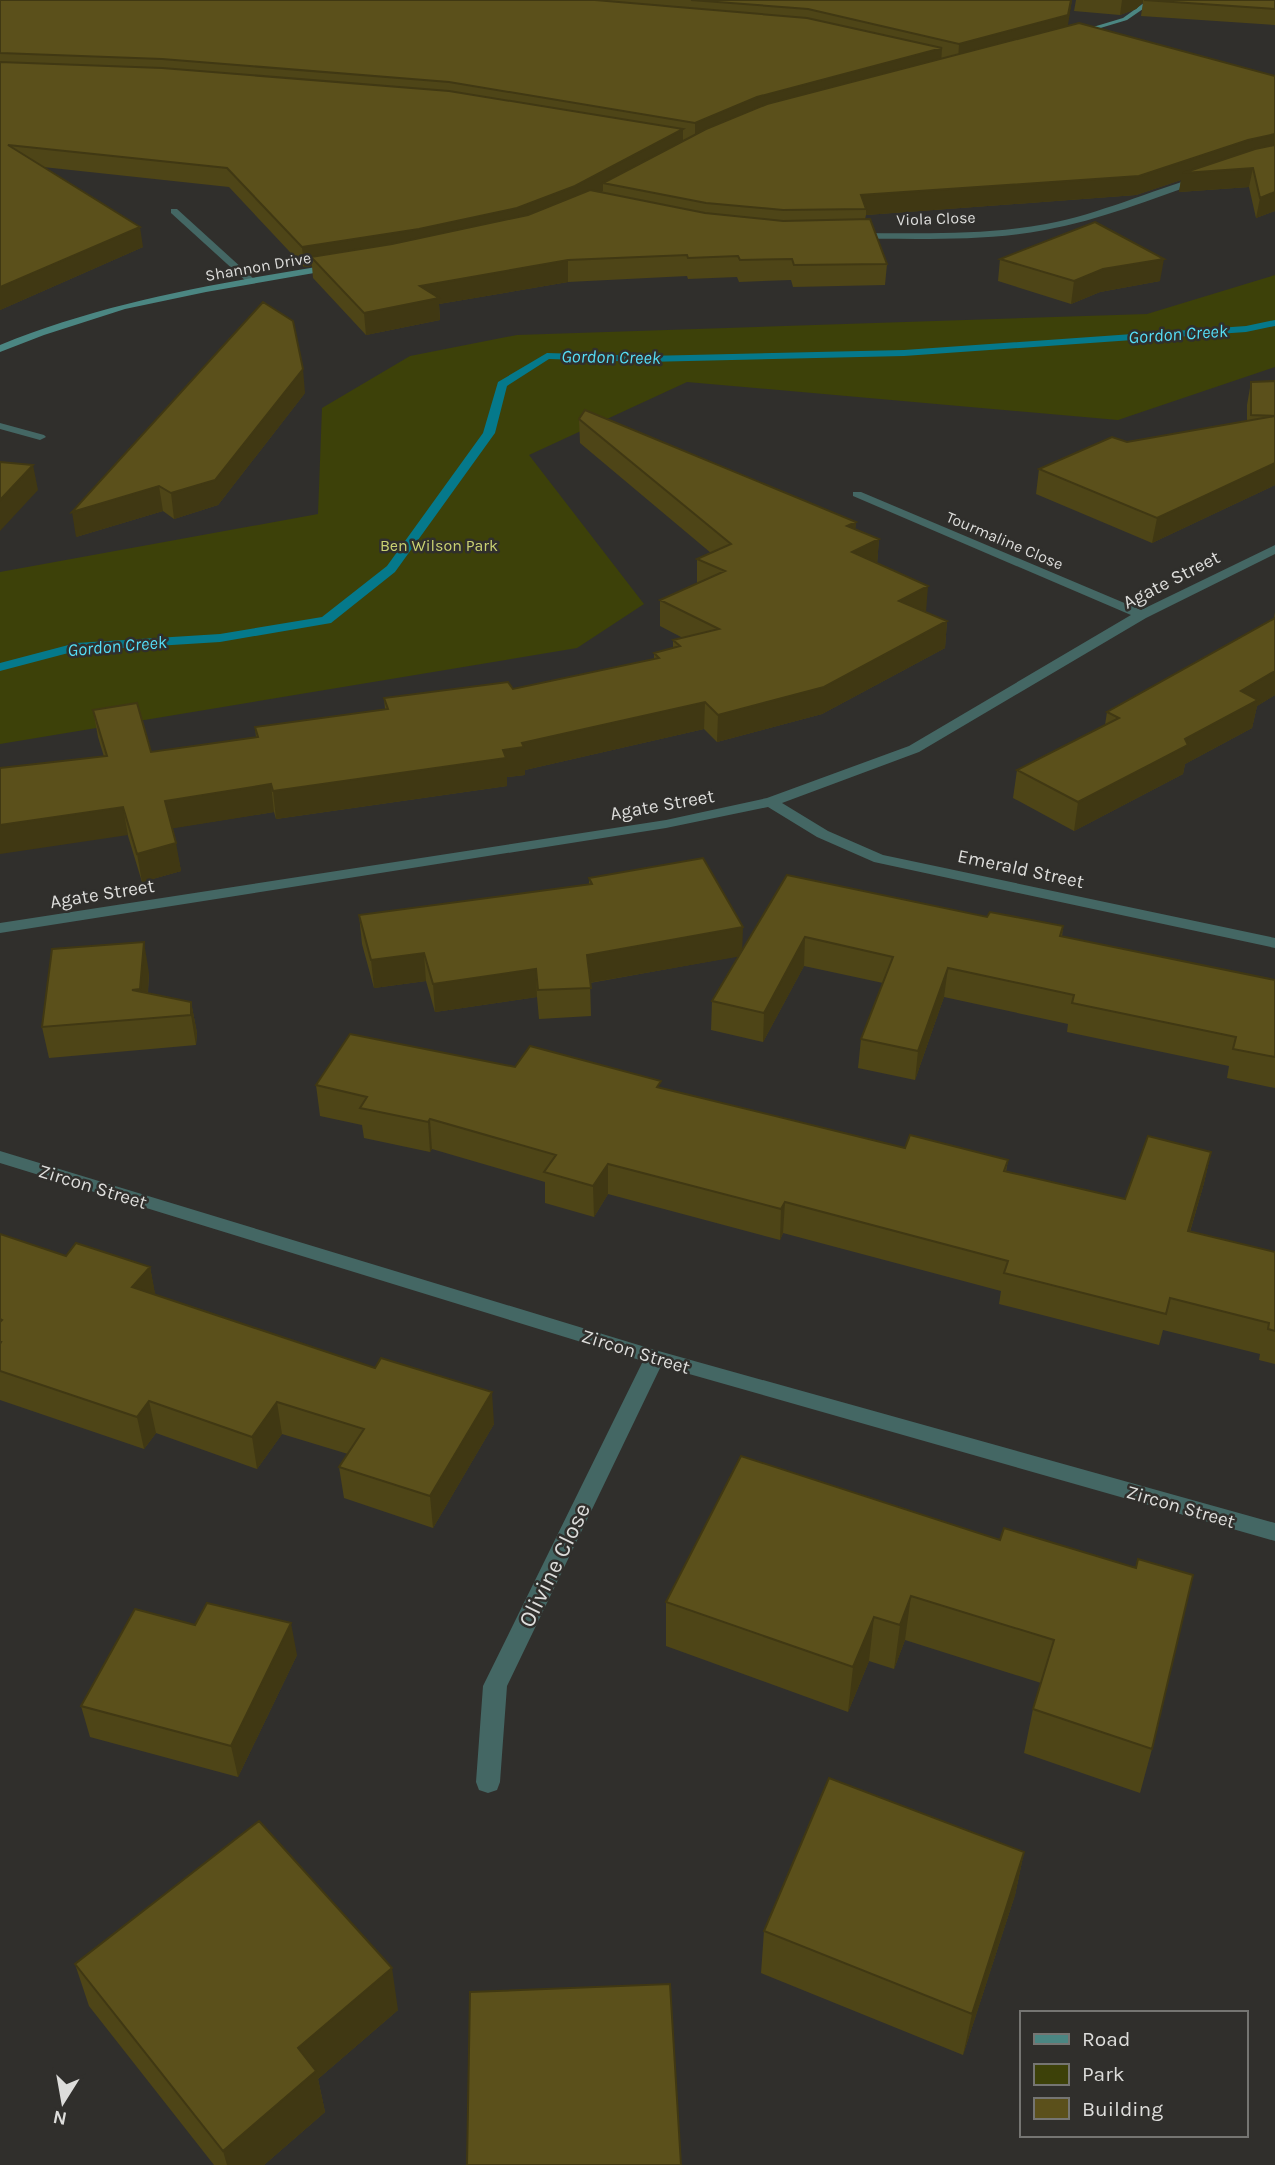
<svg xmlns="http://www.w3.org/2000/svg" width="1275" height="2165" font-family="Karla,sans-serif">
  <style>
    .green { fill: #3d4109 }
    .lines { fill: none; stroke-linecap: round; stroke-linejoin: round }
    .stream { fill: #05798b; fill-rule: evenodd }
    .street { fill: #446764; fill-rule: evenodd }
    .secondary { fill: #4b8682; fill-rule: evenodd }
    .wall { fill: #4e4517 }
    .shaded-wall { fill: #403813 }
    .building { fill: #5b501b; stroke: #403813; stroke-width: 2 }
    .labels { text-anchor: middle; stroke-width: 5; stroke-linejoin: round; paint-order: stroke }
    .far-street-label { font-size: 16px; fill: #dddddb; stroke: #302f2c }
    .far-park-label { font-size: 16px; fill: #cad272; stroke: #302f2c }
    .far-water-label { font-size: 18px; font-style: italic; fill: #55def7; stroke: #302f2c }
    .street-label { font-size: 19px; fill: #dddddb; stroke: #302f2c }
    .near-street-label { font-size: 23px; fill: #dddddb; stroke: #302f2c }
  </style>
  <rect width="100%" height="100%" fill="#302f2c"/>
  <path class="green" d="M1275,275V367L1118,420L687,382L529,455L644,604L577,648L0,744V572L318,514L322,408L410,356L517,335L1147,314Z"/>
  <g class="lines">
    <path class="stream" d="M1275,320V326L1246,332L904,356L646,362L549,359L507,386L495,433L395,572L331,623L220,642L76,651L0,671V663L76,643L220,634L322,617L387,566L483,433L498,382L547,353L646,356L904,350L1246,326Z"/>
    <path class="street" d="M1201,176L1204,181C1152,199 1100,220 1045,230C981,242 916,238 852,239L847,236L852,233C917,233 982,236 1046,224C1100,214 1149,191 1201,176Z
      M171,209H177L254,279V283H248L171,213Z
      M0,423L44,435L46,437L40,440L0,429Z
      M853,492H861L1141,610L1275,545V554L1146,618L919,752L782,803L828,831L883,855L1275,938V948L874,862L817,837L768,807L666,828L0,933V923L666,820L767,798L909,746L1131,615L853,496Z
      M0,1151L655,1350L1275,1523V1541L661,1366L507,1686L500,1782L497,1790L488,1793L479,1790L476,1782L483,1686L643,1361L0,1163Z"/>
    <path class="secondary" d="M1148,0H1156L1127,20L1077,35L1073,33L1123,18Z
      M334,264L337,265V269L206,292L125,309L44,335L0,352V345C107,301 220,283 334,264Z"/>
  </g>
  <path class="wall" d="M0,0H1072L1067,26L1275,76V211L1256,218L1249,187L1179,192L1181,180L1136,195L866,215L865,219L887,264L885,285L793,287L791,280L739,282L737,277L688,279L687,276L568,282L439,304L440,320L366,335L313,278L312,266L304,267L229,187L43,167L143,247L0,310Z
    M1076,0H1275V25L1141,16L1143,2L1136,9L1120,15L1074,11Z
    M1000,259L1160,281L1100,292L1071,304L998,281Z
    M1275,381V485L1152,543L1036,494L1039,469L1127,442L1247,421V405L1251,382Z
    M305,393L218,505L174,519L163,511L76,537Z
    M579,419L856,522L855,529L879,539L877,564L926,612L947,621L945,648L822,714L717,742L704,729L525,770V775L507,777V786L276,819L274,812L172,828L181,871L142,882L98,737L93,710L151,752L256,737L255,727L385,709L384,698L513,689L654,659V653L673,648V640L683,638L660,626V600L697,584V559L711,553L580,443Z
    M1275,612V695L1257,706L1252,728L1185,764L1183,774L1074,831L1013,798L1017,770L1105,725L1107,712L1274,619Z
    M787,875L987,917L1063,926L1062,937L1275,980V1088L1227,1078L1229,1066L1067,1032L1068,1024L944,997L915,1080L858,1068L861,1039L883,983L804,966L763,1042L711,1030L712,1001L739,956L590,983L591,1016L539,1019L537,997L435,1012L426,981L374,988L362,944L359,915L589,884V878L742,951Z
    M149,973L148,993L191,1002L197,1033L196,1045L49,1058L42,1027Z
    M515,1067L661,1088L905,1148L1008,1160L1006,1172L1125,1199L1211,1152L1204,1183L1190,1232L1275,1252V1364L1259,1360L1260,1354L1163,1330L1159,1345L999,1304L1001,1291L783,1233L780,1240L608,1194L594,1217L545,1203V1182L432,1149L430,1152L364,1138L362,1125L320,1116L316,1085Z
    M0,1234L66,1256L150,1267L155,1295L494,1424L433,1528L344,1498L339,1467L348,1454L282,1434L257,1469L156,1433L144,1449L0,1400Z
    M1000,1540L1136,1567L1138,1559L1152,1749L1140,1793L1024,1753L1033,1709L1041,1683L905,1640L894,1669L869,1661L848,1712L666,1646V1602Z
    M297,1655L238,1777L90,1737L81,1706Z
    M1024,1852L1015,1895L963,2055L761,1973L764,1931Z
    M75,1964L398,2010L318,2079L325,2112L264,2165H214L89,2006Z"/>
  <path class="shaded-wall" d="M1072,0L1067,31L958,61L959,44Z
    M1122,0H1143V2L1136,9L1120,15Z
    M942,48L941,65L695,141V123L757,97Z
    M683,129V147L603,183V191L575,206L517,227L311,257L312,266L304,267L302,247Z
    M1275,134V150L1253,168L1249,187L1179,192L1181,180L1136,195L866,215V209L861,195L1248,140Z
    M1275,192V211L1256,218L1260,198Z
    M140,227L143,247L0,310V287Z
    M1164,259L1160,281L1100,292L1071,304L1074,281L1103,269Z
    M568,260V282L439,304L440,320L366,335L364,313L420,286Z
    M303,369L305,393L218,505L174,519L171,493Z
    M1275,463V485L1152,543L1157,518Z
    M33,465L38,490L0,531V500Z
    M159,486L163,511L76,537L72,512Z
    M856,522L854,547L847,526Z
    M879,539L877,565L852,552Z
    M928,586L926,612L899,601Z
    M947,621L945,648L822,714L717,742L718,715Z
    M1275,671V695L1257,706L1252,728L1185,764L1183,774L1074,831L1078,802L1185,739L1241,691Z
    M705,702L704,729L525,770V775L507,777V786L276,819L273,791L503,750L522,743Z
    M271,784L274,812L169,829L165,801Z
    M123,807L128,835L0,854V825Z
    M176,843L181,871L142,882L137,854Z
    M743,927L742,956L588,983L587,955Z
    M805,937L804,966L763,1042L764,1013Z
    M144,942L149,973L146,1020L132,990Z
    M424,953L426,981L374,988L371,960Z
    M948,968L944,997L915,1080L918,1051Z
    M536,969L537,997L435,1012L433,984Z
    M191,1002L197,1033L196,1045L191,1015Z
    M430,1119L432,1149L430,1152L428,1122Z
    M1211,1152L1204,1183L1181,1262L1188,1231Z
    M608,1164V1194L594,1217L593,1186Z
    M785,1202L783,1233L780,1240L781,1209Z
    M150,1267L156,1298L132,1287Z
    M492,1392L494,1424L433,1528L430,1496Z
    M149,1401L156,1433L144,1449L137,1417Z
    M277,1402L282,1434L257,1469L252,1437Z
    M911,1596L905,1640L894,1669L900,1625Z
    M874,1617L869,1661L848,1712L853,1667Z
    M291,1623L297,1655L238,1777L231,1746Z
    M1024,1852L1015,1895L963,2055L972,2014Z
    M392,1968L398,2010L318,2079L325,2112L264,2165H227L223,2151L298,2048Z"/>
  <path class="building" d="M0,0H595L807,18L942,48L757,97L695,123L449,82L162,59L0,53Z
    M691,0H1071L1068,15L959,44L808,9Z
    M1144,0H1275V9Z
    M1079,23L1275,76V134L1248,140L1139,176L861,195L866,209L783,210L706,203L603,183L706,129L767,104Z
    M0,62L162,68L449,91L683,129L575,186L517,208L419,229L302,247L227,168L8,145L140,227L0,287Z
    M1275,145V192L1260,198L1253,168L1183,173L1255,149Z
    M590,190L705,213L783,221L870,219L887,264L794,265L792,259L740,260L738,256L688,258L687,255L568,260L420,286L439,298L364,313L311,257L392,244L528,215Z
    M1095,222L1164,259L1103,269L1074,281L1000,259Z
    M263,302L293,321L303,369L215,480L171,493L159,486L72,512Z
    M1275,381V416L1251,415V382Z
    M585,410L856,522L847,526L879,539L852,552L928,586L899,601L947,621L824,687L718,715L705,702L522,743L524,747L503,750L506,758L273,791L271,784L165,801L176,843L137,854L123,807L0,825V768L107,756L93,710L137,703L151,752L258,737L255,727L388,709L384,698L508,682L513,689L659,658L654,653L680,646L673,640L719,629L660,600L725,571L697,559L731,544L579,419Z
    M1275,416V463L1157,518L1039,469L1112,437L1127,442Z
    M0,462L33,465L0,500Z
    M1275,618V671L1241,691L1258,700L1185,739L1188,745L1078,802L1017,770L1119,718L1107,712Z
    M703,858L743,927L587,955L591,988L538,990L536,969L433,984L424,953L371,960L359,915L592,884L589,878Z
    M787,875L987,917L990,912L1063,926L1060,936L1275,980V1057L1233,1049L1236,1037L1072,1003L1074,995L948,968L918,1051L861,1039L893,957L805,937L764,1013L712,1001Z
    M144,942L140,989L132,990L191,1002V1015L42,1027L52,949Z
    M350,1034L515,1067L530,1046L661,1081L657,1087L905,1148L910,1135L1008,1160L1004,1171L1125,1199L1148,1136L1211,1152L1188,1231L1275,1252V1331L1268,1329L1269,1323L1170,1298L1166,1314L1004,1273L1008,1261L785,1202L781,1209L608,1164L593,1186L544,1172L556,1155L430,1119L428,1122L360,1108L367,1097L316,1085Z
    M0,1234L66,1256L76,1243L150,1267L132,1287L375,1368L381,1358L492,1392L430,1496L339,1467L364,1429L277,1402L252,1437L149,1401L137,1417L0,1371V1344L1,1342H0V1322L2,1320L0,1319Z
    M741,1456L1000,1540L1004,1528L1136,1568L1138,1559L1193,1575L1152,1749L1033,1709L1054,1640L911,1596L900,1625L874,1617L853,1667L666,1602Z
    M207,1603L291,1623L231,1746L81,1706L135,1609L195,1625Z
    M829,1778L1024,1852L972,2014L764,1931Z
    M259,1821L392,1968L298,2048L316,2071L223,2151L75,1964Z
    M670,1984L681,2165H467L470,1992Z"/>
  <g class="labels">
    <g class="far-street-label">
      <text transform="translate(936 218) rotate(-2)" y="6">Viola Close</text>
      <text transform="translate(258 266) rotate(-10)" y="6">Shannon Drive</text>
      <text transform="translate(1005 540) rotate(23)" y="6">Tourmaline Close</text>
    </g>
    <g class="far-park-label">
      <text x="439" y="551">Ben Wilson Park</text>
    </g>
    <g class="far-water-label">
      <text transform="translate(1178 334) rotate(-4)" y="6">Gordon Creek</text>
      <text transform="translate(611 357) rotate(1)" y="6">Gordon Creek</text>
      <text transform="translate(117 646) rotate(-5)" y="6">Gordon Creek</text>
    </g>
    <g class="street-label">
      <text transform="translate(1171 579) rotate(-27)" y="7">Agate Street</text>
      <text transform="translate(662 804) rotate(-10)" y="7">Agate Street</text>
      <text transform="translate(1021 868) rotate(12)" y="7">Emerald Street</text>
      <text transform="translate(102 893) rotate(-9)" y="7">Agate Street</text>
      <text transform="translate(93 1186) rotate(17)" y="7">Zircon Street</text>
      <text transform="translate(636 1351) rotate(17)" y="7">Zircon Street</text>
      <text transform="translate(1181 1506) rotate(16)" y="7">Zircon Street</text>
    </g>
    <g class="near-street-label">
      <text transform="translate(554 1565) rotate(-64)" y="8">Olivine Close</text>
    </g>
  </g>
  <rect x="1020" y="2011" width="228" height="126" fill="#302f2c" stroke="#757572" stroke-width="2"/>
  <rect x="1034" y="2034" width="35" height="10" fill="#4b8682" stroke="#757572" stroke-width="2"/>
  <text x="1082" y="2046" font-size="21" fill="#dddddb">Road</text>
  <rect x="1034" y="2064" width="35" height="21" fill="#3d4109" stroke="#757572" stroke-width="2"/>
  <text x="1082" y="2081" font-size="21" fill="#dddddb">Park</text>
  <rect x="1034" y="2098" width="35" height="21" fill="#5b501b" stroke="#757572" stroke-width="2"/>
  <text x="1082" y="2116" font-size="21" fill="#dddddb">Building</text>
  <g transform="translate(63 2102) rotate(191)" stroke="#302f2c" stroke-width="5" paint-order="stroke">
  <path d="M0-5L12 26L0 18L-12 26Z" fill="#dddddb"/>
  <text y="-10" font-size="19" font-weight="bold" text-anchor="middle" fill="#dddddb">N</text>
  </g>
</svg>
